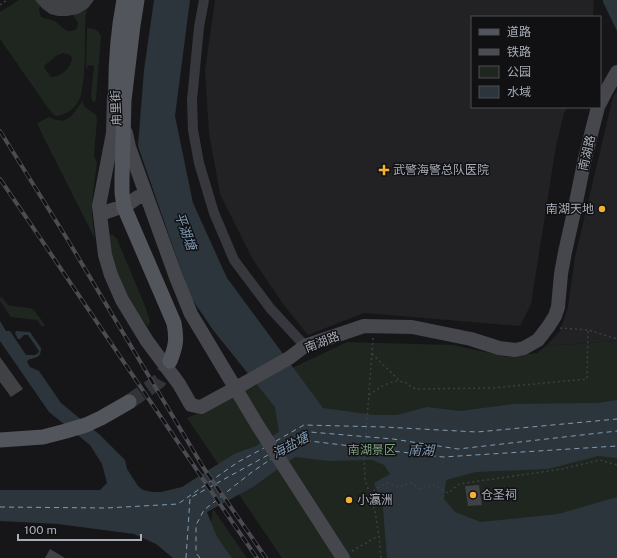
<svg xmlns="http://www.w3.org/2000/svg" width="617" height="558" font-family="'Public Sans','Noto Sans SC',sans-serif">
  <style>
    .built { fill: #222225 }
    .green { fill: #1e261f; fill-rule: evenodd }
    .water { fill: #2c353c }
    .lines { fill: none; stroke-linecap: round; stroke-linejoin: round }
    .ferry { stroke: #7f9bb3; stroke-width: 1; stroke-dasharray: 5 4; stroke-linecap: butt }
    .building { fill: #404145 }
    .primary-tunnel { stroke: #333438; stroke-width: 15; stroke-dasharray: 15 8; stroke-linecap: butt }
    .path { stroke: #3d3f44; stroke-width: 1.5; stroke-dasharray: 2 3; stroke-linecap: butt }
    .street { stroke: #37383d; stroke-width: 10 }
    .secondary { stroke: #45474d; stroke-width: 14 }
    .primary { stroke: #53555c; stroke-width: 15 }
    .rail-casing { stroke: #4a4c52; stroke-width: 4 }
    .rail { stroke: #111113; stroke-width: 2.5; stroke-dasharray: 8; stroke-linecap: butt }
    .poi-dot { fill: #f2b134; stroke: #111113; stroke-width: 1.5 }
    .labels { text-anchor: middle; stroke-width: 3; stroke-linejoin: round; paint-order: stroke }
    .street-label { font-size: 12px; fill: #a8adb8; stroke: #111113 }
    .poi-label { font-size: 12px; fill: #a8adb8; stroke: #111113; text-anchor: start }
    .park-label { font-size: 12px; fill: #7fa381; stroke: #111113 }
    .water-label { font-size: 13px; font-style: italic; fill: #7f9bb3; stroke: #111113 }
  </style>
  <rect width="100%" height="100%" fill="#161618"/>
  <path class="built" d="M215,0H594L593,17H472V107H568L564,113L556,146L531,304L520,326L364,313L308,335L283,304L252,258L220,194L209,133L205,70Z
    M617,91V341L546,346L560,331L568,307L575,257L613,97Z"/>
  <path class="green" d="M19,0H41L42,1L39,10L41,17C45,19 50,19 54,21C62,25 67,37 77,28L78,23L69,8L88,0C86,11 85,22 85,34C85,50 85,66 83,83C82,88 82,93 80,98C76,108 68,114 57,116L54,115L48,108L0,39V12ZM63,53L70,55L72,58C71,68 61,77 51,77L45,69L44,66L56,56Z
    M87,28C95,29 98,29 101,37L96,98L95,102L92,101L91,95L94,66L89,65L86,69Z
    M82,101L85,107L96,115L97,120L94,155L97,163L93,193L92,214L95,239L43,136L37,123L49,117C54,119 60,122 65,120C72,118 78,107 82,101Z
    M109,235H113L117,239L145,306L150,321L148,327L125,295L107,250Z
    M2,297L8,305L12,306L30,308L34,310L45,325L42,327L37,320L11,317L0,301V298Z
    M617,341V558H282L187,418L347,342L453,345L508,357L537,353L546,346Z
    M213,509L247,558H225L209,533Z"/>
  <path class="water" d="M154,0H190L175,116L193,203L227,278L323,408L374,415H397L427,407L460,411L514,404L597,403L617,400V458L598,456L548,469L476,472L446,480L444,499L455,512L481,522L558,514L617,497V558H387L383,508L374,483L390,474L384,465L372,460L329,461L295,457L253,487L207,512L217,537L232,558H173L156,544L134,534L58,524L0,521V490H100L107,483L102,464L90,445L49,412L0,341V321L6,331H10L26,355H35L38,353L39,351L28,335H24L20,339H18L15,333L16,331L30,332L41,348C41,358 36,357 28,360L27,362L30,367L39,371L61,403L100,435L125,460L127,469L138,486L143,490L152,492H161L182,487L234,454L256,446L279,432L275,407L213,330L190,296L138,146L144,70Z
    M603,0H617V31L603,2Z"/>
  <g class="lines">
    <path class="ferry" d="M276,441L304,425L384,427L477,432L617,419
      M280,449L310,432L393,439L458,449L617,431
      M282,452L301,440L443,457L617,446
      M0,507L106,508L178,504L238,462L264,448
      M186,558L190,498L268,455
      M200,558L196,553V525L204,510L252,472L271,459"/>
  </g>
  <path class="building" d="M35,0H94L88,8L78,14L67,16H58L50,14L42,8Z
    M0,357L23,389L11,397L0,382Z
    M479,485L482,505L468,506L465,486Z
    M50,549L65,558H45Z"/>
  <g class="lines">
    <path class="primary-tunnel" d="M129,402L159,381L170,361"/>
    <path class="path" d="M0,5L7,0
      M560,328L588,330L617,339
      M373,338L364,459L365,479L375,511L379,536L381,558
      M372,354L401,382
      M369,395L384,385L395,381L405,382L410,386L416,389L492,388L587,379L588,330
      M369,493L387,483L399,487L411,483L420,489L433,485L448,493L459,484L562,469L600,460L617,465
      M352,551L378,536"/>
    <path class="street" d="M204,0L199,27L192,100L193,130L199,163L214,213L234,260L270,308L305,346"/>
    <path class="secondary" d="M114,97L113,133L99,206L105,255L111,275L122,300L147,341L179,384L191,405L201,407L236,388L289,358L305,346L364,326L412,327L471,339L499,348L515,350L524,348L538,340L548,327L555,316L558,307L561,274L565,252L574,212L585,158L598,107
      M600,103L605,93L617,72
      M126,133L129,147L147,197L176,277L191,314L258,426L343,558
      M124,207L138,197H147
      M100,214L115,209"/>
    <path class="primary" d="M137,0L133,25L124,100L122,178V193L124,207L174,323C177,339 176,346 170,361
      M116,109C115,74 117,35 124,0
      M0,440L43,437L66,431L86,425L101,418L129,402"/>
    <g class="rail-casing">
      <path id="rail" d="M0,131L66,237L203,467L266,558
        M0,179C86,305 170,432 257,558"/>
    </g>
    <use href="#rail" class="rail"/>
  </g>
  <g class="poi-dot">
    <path d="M382 164h4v4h4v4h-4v4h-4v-4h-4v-4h4z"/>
    <circle cx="602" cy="209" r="4"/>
    <circle cx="473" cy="495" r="4"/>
    <circle cx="349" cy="500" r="4"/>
  </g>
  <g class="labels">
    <g class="street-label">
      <text transform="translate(116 108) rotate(-92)" y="4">甪里街</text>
      <text transform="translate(587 153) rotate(-77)" y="4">南湖路</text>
      <text transform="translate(322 342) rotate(-21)" y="4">南湖路</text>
    </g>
    <g class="poi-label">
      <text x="393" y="174">武警海警总队医院</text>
      <text x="594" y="213" text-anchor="end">南湖天地</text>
      <text x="481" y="499">仓圣祠</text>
      <text x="357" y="504">小瀛洲</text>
    </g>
    <g class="park-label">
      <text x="372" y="454">南湖景区</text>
    </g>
    <g class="water-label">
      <text transform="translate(186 231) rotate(70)" y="5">平湖塘</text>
      <text transform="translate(290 445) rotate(-28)" y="5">海盐塘</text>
      <text x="421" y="455">南湖</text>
    </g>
  </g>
  <rect x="471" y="16" width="130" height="92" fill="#111113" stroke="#4d4f55"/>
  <rect x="479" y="29" width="20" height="6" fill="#53555c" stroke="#4d4f55"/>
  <text x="507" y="36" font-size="12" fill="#a8adb8">道路</text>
  <rect x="479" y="49" width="20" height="6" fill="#4a4c52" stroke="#4d4f55"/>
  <text x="507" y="56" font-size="12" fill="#a8adb8">铁路</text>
  <rect x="479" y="66" width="20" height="12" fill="#1e261f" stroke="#4d4f55"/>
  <text x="507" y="76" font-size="12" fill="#a8adb8">公园</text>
  <rect x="479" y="86" width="20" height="12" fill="#2c353c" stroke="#4d4f55"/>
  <text x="507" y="96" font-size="12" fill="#a8adb8">水域</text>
  <path d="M18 534v6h123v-6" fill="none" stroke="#a8adb8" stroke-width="2"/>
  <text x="24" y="534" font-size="12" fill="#a8adb8" stroke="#111113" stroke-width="3" paint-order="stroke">100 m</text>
</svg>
